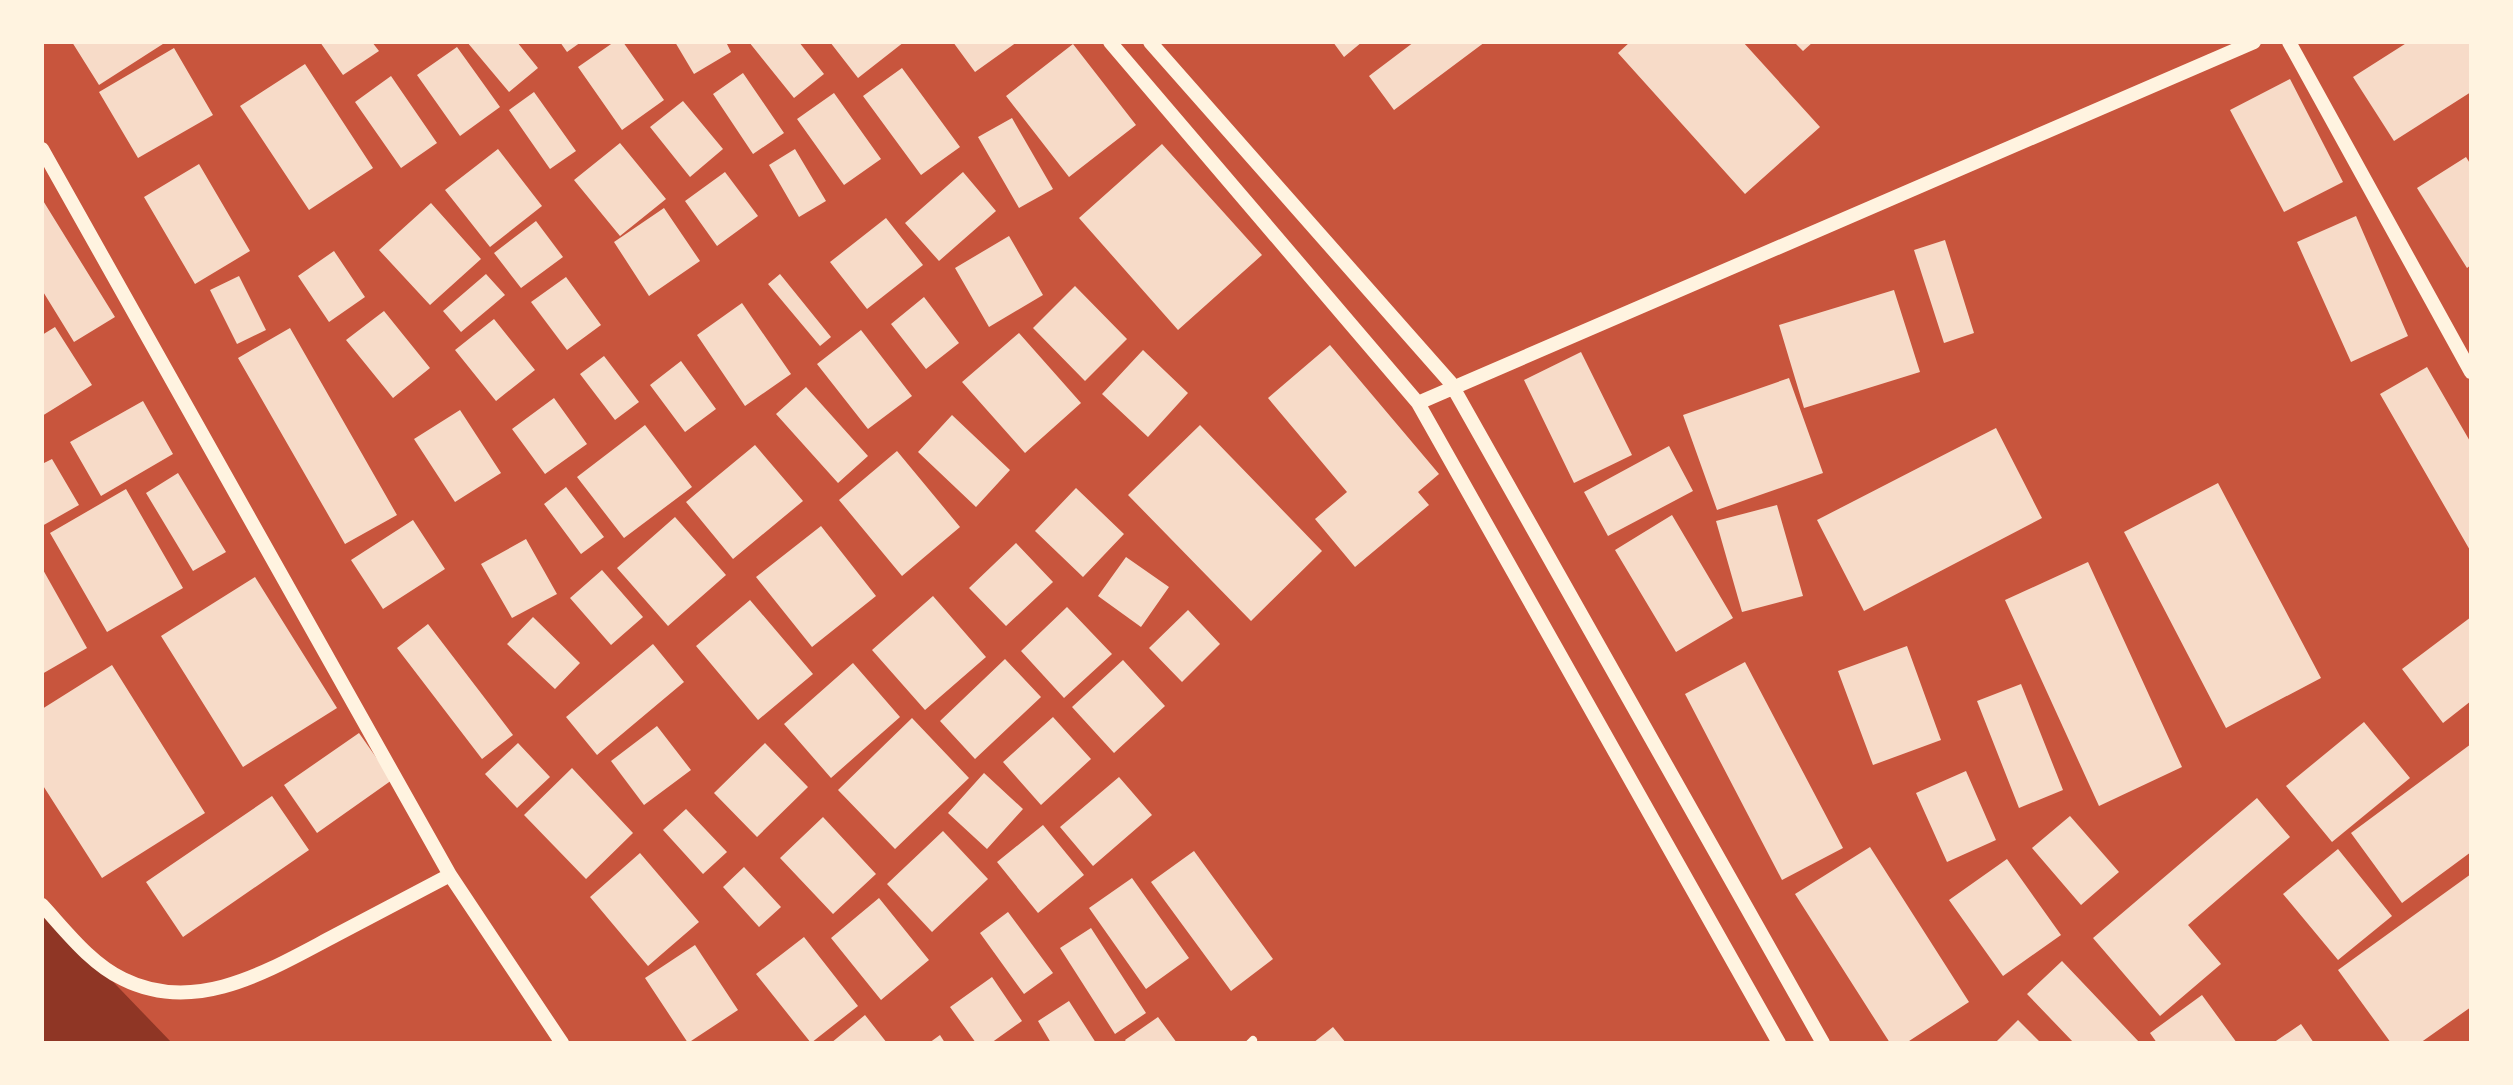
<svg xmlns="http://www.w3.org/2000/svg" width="2513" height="1085" font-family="Mulish,sans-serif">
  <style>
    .water { fill: #8f3625 }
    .building { fill: #f7dbc8 }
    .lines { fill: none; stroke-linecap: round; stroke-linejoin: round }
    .minor { stroke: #fff3e0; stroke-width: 8 }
    .tertiary { stroke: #fff3e0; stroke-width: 14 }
  </style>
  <rect width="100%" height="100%" fill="#c8553d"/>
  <path class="water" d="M42,908L172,1043H42Z"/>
  <path class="building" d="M72,42H166L99,85Z
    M320,42H372L379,51L343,75Z
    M467,42H517L538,68L509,92Z
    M560,42H581L567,52Z
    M614,42H623L664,100L622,130L578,67Z
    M675,42H726L731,52L694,74Z
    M749,42H799L824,74L794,98Z
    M830,42H904L858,78Z
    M953,42H1017L975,72Z
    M1333,42H1362L1344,57Z
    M1414,42H1485L1394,110L1369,76Z
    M1630,42H1743L1820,127L1745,194L1618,53Z
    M1794,42H1813L1803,51Z
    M2408,42H2471V92L2394,141L2353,77Z
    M1073,44L1136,125L1069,177L1006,96Z
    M457,47L500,107L460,136L417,75Z
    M174,48L213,115L138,158L99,92Z
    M305,64L373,168L309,210L240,106Z
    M902,68L960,147L921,175L863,96Z
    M743,73L784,133L753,154L713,94Z
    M391,76L437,143L401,168L355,102Z
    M2290,79L2343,182L2284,212L2230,110Z
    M534,92L576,151L550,169L509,110Z
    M834,93L881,159L844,185L797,119Z
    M683,101L723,149L690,177L650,127Z
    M1012,118L1053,189L1019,208L978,137Z
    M620,143L666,199L620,236L574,180Z
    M1162,144L1262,255L1178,330L1079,218Z
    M498,149L542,206L490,247L445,190Z
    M795,149L826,201L799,217L769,165Z
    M2466,157L2471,165V265L2467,268L2417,188Z
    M199,164L250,251L195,284L144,197Z
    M725,172L758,216L717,246L685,201Z
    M963,172L996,211L939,261L905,223Z
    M42,199L115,317L74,342L42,290Z
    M431,203L481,259L430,305L379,250Z
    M664,208L700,261L649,296L614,242Z
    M2356,216L2408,336L2351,362L2297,242Z
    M886,218L923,265L867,309L830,262Z
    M536,221L563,257L521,288L494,253Z
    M1009,236L1043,295L989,327L955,268Z
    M1945,240L1974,333L1944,343L1914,250Z
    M334,251L365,297L329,322L298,276Z
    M486,274L505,295L461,332L443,311Z
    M780,274L831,337L820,346L768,284Z
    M239,276L266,330L237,344L210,290Z
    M566,277L601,325L567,350L531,302Z
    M1075,286L1127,339L1085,381L1033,328Z
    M1894,290L1920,372L1804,408L1779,325Z
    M924,297L959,343L926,369L891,324Z
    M742,303L791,374L745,406L697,335Z
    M384,311L430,368L393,398L346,340Z
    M494,319L535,370L496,401L455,350Z
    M55,327L92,385L42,416V335Z
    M290,328L397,515L345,544L238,358Z
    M861,330L912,396L868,429L817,364Z
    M1019,333L1081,403L1025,453L962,382Z
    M1330,345L1439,474L1418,492L1429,505L1355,567L1315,519L1347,492L1268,398Z
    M1143,350L1188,393L1148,437L1102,394Z
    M1581,352L1632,455L1574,483L1524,380Z
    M604,356L639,402L615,420L580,374Z
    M681,361L716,409L685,432L650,385Z
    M2427,367L2471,443V552L2380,394Z
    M1789,378L1823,473L1717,510L1683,415Z
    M806,387L868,456L838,483L776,414Z
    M554,398L587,444L545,474L512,429Z
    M143,401L173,454L101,496L70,442Z
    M460,410L501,473L455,502L414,439Z
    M952,415L1010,470L976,507L918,452Z
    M645,425L692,487L624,538L577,477Z
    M1200,425L1322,551L1251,621L1128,495Z
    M1996,428L2042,518L1864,611L1817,520Z
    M755,445L803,501L733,559L686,502Z
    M1669,446L1693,491L1608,536L1584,492Z
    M897,451L960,527L902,576L839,500Z
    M52,459L79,505L42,526V464Z
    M178,473L226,552L193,571L146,493Z
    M2218,483L2321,678L2226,728L2124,532Z
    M566,487L604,537L581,554L544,504Z
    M1076,488L1124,534L1083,577L1035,531Z
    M126,489L183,588L107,632L50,533Z
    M1777,505L1803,596L1742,612L1716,521Z
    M1672,515L1733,618L1676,652L1615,550Z
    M675,517L726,575L668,626L617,568Z
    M413,520L445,569L383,609L351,560Z
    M821,526L876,596L812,647L756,577Z
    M526,539L557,594L512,618L481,564Z
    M1016,543L1053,582L1006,626L969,588Z
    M1126,557L1169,587L1141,627L1098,596Z
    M2088,562L2182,767L2099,806L2005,600Z
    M42,568L87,648L42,674Z
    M602,570L643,617L611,645L570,598Z
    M255,577L337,708L243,767L161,636Z
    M933,596L986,657L925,710L872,650Z
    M750,600L813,674L758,720L696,646Z
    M1067,607L1112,654L1064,698L1021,651Z
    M1188,610L1220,644L1182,682L1149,648Z
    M533,617L580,663L555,689L507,644Z
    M2471,617V701L2443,723L2402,669Z
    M428,624L513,735L482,759L397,648Z
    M653,644L684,682L597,755L566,717Z
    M1907,646L1941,740L1873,765L1838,671Z
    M1005,659L1041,697L975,759L940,721Z
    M1123,660L1165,706L1114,753L1072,707Z
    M1745,662L1843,848L1782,880L1685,694Z
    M853,663L900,717L831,778L784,724Z
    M112,665L205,813L102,878L42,784V709Z
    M2021,684L2063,790L2019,808L1977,701Z
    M1053,717L1091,759L1041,805L1003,762Z
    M912,718L969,778L895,849L838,790Z
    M2364,722L2410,778L2332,842L2286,786Z
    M657,726L691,770L644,805L611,761Z
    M359,733L392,780L317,833L284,785Z
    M518,743L550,777L517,808L485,774Z
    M765,743L808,787L757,837L714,793Z
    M2471,744V852L2402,903L2351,833Z
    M572,768L633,833L586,879L524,815Z
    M1966,771L1996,840L1947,862L1916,793Z
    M984,773L1023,809L987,849L948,813Z
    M1119,777L1152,815L1093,866L1060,827Z
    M272,796L309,850L183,937L146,882Z
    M2257,798L2290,837L2188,925L2221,964L2160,1016L2093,938Z
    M686,809L727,852L703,874L663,830Z
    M2070,816L2119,872L2081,905L2032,848Z
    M823,817L876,874L833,914L780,858Z
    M1043,825L1084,875L1038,913L997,862Z
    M943,831L988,879L932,932L887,884Z
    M1870,847L1969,1002L1906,1043H1890L1795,894Z
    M2338,849L2392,916L2338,960L2283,894Z
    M1194,851L1273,959L1231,991L1151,882Z
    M640,853L699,922L648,966L590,897Z
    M2007,859L2061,935L2003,976L1949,900Z
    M744,867L781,907L759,927L723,887Z
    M2471,874V1007L2420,1043H2391L2338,970Z
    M1132,878L1189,958L1146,989L1089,908Z
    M879,898L929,960L881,1000L831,938Z
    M1008,912L1053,973L1024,994L980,933Z
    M1091,928L1146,1013L1115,1034L1060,948Z
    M804,937L858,1006L811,1043L756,974Z
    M695,945L738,1010L688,1043L645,978Z
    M2062,961L2140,1043H2074L2027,994Z
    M992,977L1022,1021L991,1043H976L950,1007Z
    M2202,995L2237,1043H2157L2150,1033Z
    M1069,1001L1096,1043H1051L1038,1021Z
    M865,1015L887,1043H831Z
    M1158,1017L1177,1043H1127L1125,1040Z
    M2018,1020L2041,1043H1995Z
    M2301,1024L2314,1043H2273Z
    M1333,1027L1346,1043H1313Z
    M940,1035L945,1043H929Z"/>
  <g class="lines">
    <path class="minor" d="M1250,1043L1253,1040"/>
    <path class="tertiary" d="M1110,42L1418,403L1779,1043
      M1150,42L1450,382L1823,1043
      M2289,42L2471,372
      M42,149L450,875L562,1043
      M1418,403L2254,42
      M42,905C66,931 90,963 123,979C197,1016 271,969 336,935C374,915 412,895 450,875"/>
  </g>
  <rect width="2513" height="1085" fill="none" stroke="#fff3e0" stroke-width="88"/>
</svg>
